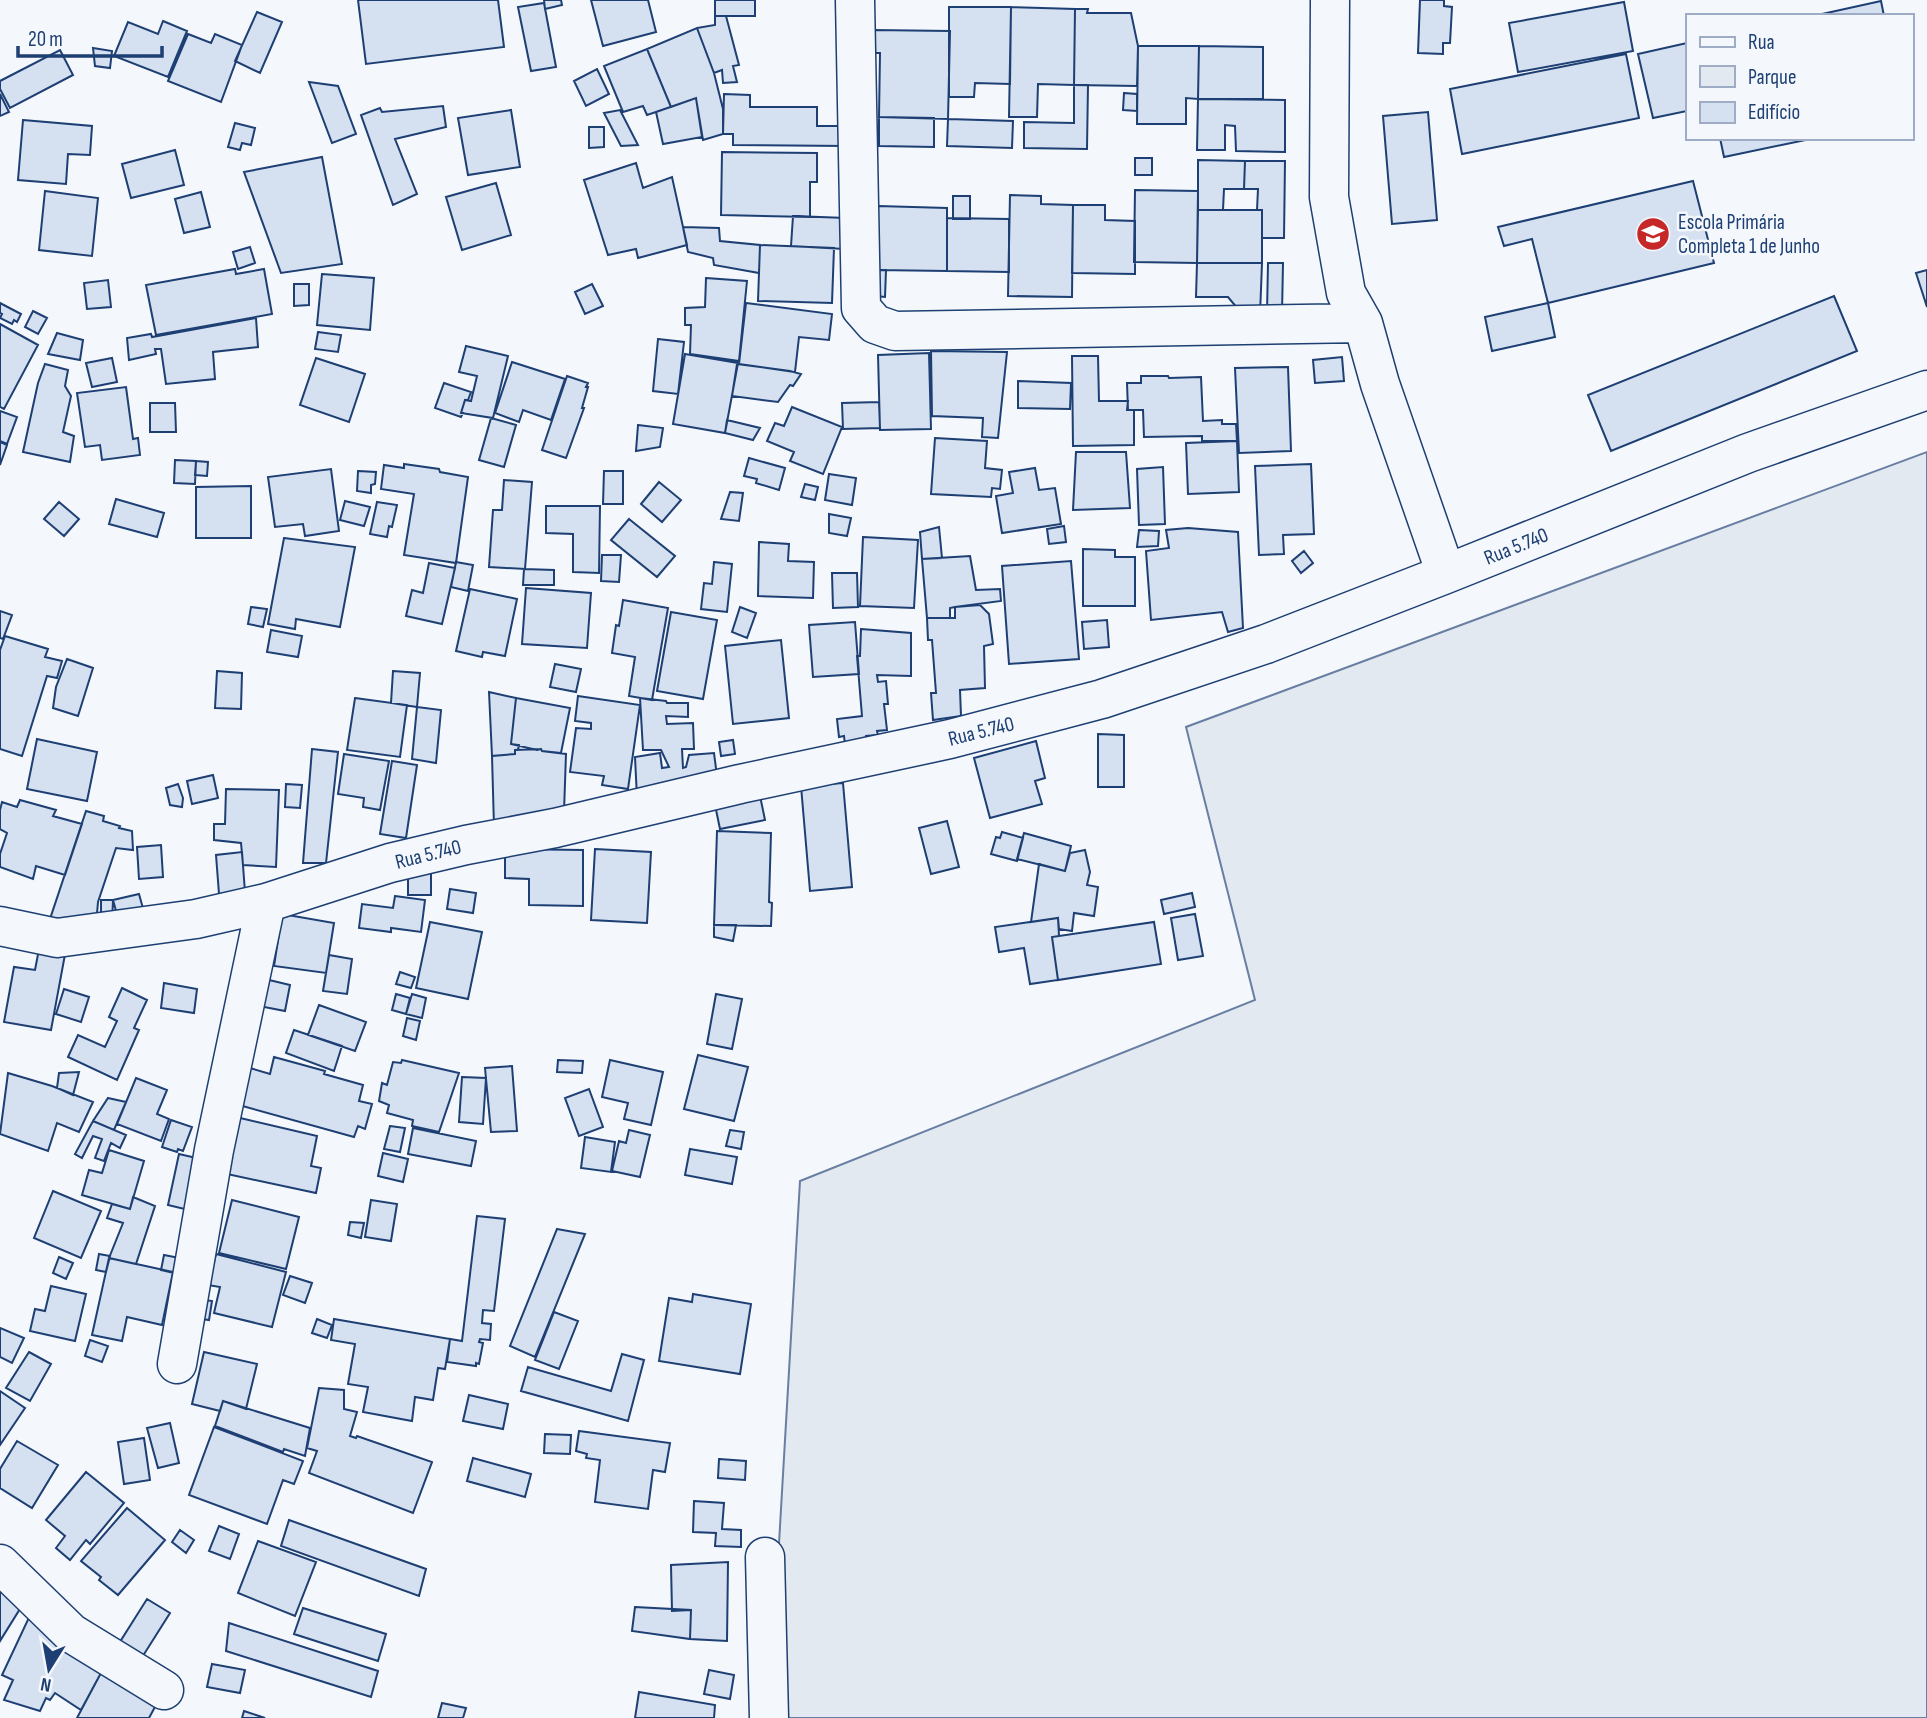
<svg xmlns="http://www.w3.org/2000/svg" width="1927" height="1718" font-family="'Sofia Sans Condensed',sans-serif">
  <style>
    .green { fill: #e3e9f0; stroke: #687fa3; stroke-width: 2 }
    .building { fill: #d5e0f0; stroke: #1d3f73; stroke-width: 2 }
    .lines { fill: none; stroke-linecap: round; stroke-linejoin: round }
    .minor-casing { stroke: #1d3f73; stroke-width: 41 }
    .minor { stroke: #f4f7fb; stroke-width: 38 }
    .labels { text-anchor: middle; stroke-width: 5; stroke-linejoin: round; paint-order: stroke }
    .poi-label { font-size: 21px; fill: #1d3f73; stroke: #f4f7fb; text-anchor: start }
    .street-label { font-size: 21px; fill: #1d3f73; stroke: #f4f7fb }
  </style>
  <rect width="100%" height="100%" fill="#f4f7fb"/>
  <path class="green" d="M1927,452V1718H780L774,1630L800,1181L1255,1000L1186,727Z"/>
  <path class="building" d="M358,0H498L504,47L366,64Z
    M544,0H561L562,5L545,9Z
    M591,0H648L656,32L603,46Z
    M715,0H755V16H715Z
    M1420,0H1444V6L1452,7L1450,43H1443V54L1418,53Z
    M1881,1L1884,16H1813Z
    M1624,2L1633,51L1518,72L1509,23Z
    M544,3L556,67L531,71L518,7Z
    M949,7H1011L1010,84L975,83L974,97H949Z
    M1011,7L1075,9L1074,85L1038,84L1037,117H1009Z
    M1075,9H1088L1087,13H1131L1138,46L1137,86L1074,85Z
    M257,12L282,22L260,73L235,61Z
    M715,16H726L739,65L733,66L737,82L723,83L722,70L714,73L697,28L715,25Z
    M163,21L187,31L168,77L114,56L128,22L158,34Z
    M697,28L714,73L723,109V134L703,140L696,98L671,107L647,49Z
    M873,30L950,31L948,119L879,117L880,53H872Z
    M188,34L211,43L215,34L242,45L221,102L168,81Z
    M1687,43V111L1653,118L1638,54Z
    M1138,46H1199L1198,99L1186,98V124H1137Z
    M1199,46L1263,47V99H1198Z
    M93,48L112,51L110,68L95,66Z
    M647,49L671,107L647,115L643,106L623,112L604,66Z
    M60,50L73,75L10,108L0,89V81Z
    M1626,54L1639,118L1462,154L1450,89Z
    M597,69L609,94L586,106L574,81Z
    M309,82L338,86L356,134L332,143Z
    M1074,85H1088L1087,149L1024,148V122L1074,123Z
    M1124,93L1137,94V111L1123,110Z
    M0,94L9,112L0,116Z
    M724,94L750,95V107H817V126H846V146L733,145V134H723Z
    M696,98L702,137L663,144L656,112Z
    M1198,99L1285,100V152L1236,151L1235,126L1225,125V150H1197Z
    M443,106L446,127L395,139L417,194L393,205L361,115L380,108L382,112Z
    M511,110L520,167L468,175L458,118Z
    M620,110L638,145L621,146L604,113Z
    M1428,112L1437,220L1392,224L1383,116Z
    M879,117L934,118V147L879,146Z
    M948,119L1013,121L1012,148L947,146Z
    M23,120L92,126L90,155L68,154L66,184L18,180Z
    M235,123L255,128L251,145L242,143L240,150L228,147Z
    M589,127H604V147L589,148Z
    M1720,138H1815L1724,157Z
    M175,150L184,185L131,198L122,164Z
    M722,152L817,153V182H810V217L721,215Z
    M322,157L342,264L281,273L244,172Z
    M1135,158H1152V175H1135Z
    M1198,160L1245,161L1244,189H1224L1223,210H1198Z
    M1245,161H1285L1284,238H1262V210H1257L1258,189H1244Z
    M636,163L643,188L672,177L687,245L638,258L636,249L608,255L584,180Z
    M1693,181L1714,263L1548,303L1532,239L1504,246L1498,227Z
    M496,183L511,235L462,250L446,197Z
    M1135,190L1198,191L1197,263L1134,262Z
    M45,191L98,198L92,256L39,250Z
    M201,192L210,227L184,233L175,199Z
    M1010,195L1041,196V204L1073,205L1072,297L1008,296Z
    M953,196H970V219H953Z
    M1073,205H1105V220L1135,221V274L1072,273Z
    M878,206L947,208V271L877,270Z
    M1198,210H1262V263H1197Z
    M793,216L846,218L844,249L791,246Z
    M947,218L1009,219V272L947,271Z
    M683,227L719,228L720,241L760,245L759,273L714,265L713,258L688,252Z
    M760,245L834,248L832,303L758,301Z
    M250,247L255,263L238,269L233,252Z
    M1197,263H1262L1260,315H1243L1228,297H1196Z
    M1268,263H1283L1282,313H1267Z
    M235,269L236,274L264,269L272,314L156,335L146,285Z
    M877,270H886L885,297L876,296Z
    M1927,270V307L1916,273Z
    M322,274L374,278L370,330L317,325Z
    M706,278L747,281L739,361L690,354L691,325H685V308L705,307Z
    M108,280L111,307L87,309L84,283Z
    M294,284H309V305L294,306Z
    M592,284L603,306L585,314L575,292Z
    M1834,296L1857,351L1611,451L1588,395Z
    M0,303L21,314L17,322L14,320L12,324L0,318L2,314L0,313Z
    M746,303L832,314L829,340L799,337L795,372L739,364Z
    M1548,303L1555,337L1492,351L1485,317Z
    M33,311L47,318L38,334L25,327Z
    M256,318L258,347L213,352L215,379L166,384L161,349H155L156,354L129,360L127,338L151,334L152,337Z
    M0,324L38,345L4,409L0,407Z
    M318,332L341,335L338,352L315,349Z
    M57,333L83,340L80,360L48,354Z
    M658,339L684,342L678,394L653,391Z
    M466,346L508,356L493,418L461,413L465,400L471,401L477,376L459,372Z
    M931,351L1007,352L998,438L982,437L983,418L932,416Z
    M929,353L931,429L880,430L878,355Z
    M685,354L738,363L725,433L673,424Z
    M1072,356H1098L1099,401H1128L1127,410H1134V445L1073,446Z
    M1342,357L1344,381L1315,383L1313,360Z
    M112,358L117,382L92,387L86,363Z
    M316,358L365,374L349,422L300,405Z
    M512,362L565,379L551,420L523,410L519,422L495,413Z
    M45,364L68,370L65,386L71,396L63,432L74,436L70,462L23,452L38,383Z
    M737,364L790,371L801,374L793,386L790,385L778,402L732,396Z
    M1288,367L1291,451L1239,453L1235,368Z
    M567,376L588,383L586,387H588L582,408H584L566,458L542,450Z
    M1141,376H1168L1169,378L1201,377L1203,421L1222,420V424H1236L1237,441H1202V436L1144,437L1143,410H1128L1127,383H1141Z
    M1018,381L1071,383L1070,409L1018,408Z
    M444,383L471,392L468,400H465L461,413H463L461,417L435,408Z
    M126,387L133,439L138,438L140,455L102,460L100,445L85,447L77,393Z
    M879,402L880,428L843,429L842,403Z
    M150,403H175L176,432H150Z
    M792,407L842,427L823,474L790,461L794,452L767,441L775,423L784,426Z
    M0,411L17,417L7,444L0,441Z
    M491,418L516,425L504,467L479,460Z
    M727,420L760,428L753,440L725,433Z
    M638,425L663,428L660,447L636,451Z
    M935,438L987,441L985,468L1002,470L1000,489L992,488L991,497L931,494Z
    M1237,441L1239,492L1188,494L1186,443Z
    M0,442L7,445L0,465Z
    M1076,452H1126L1130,508L1073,510Z
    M749,458L785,468L779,490L756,483L757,479L744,476Z
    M175,460L196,461L195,484L174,483Z
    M196,461L208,462L207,476L195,475Z
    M404,464L439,469L440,472L468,477L456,563L404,555L414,494L381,489L384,465L404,468Z
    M1311,464L1314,534L1283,535L1284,554L1259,555L1255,466Z
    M1163,467L1165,524L1139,525L1137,469Z
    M1035,468L1039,490L1055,488L1061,524L1002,533L996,496L1013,493L1009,472Z
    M331,469L339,531L305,536L303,524L275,527L268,477Z
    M358,471L376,472L375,484L371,485V493L357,491Z
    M604,471H623V504H603Z
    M829,474L856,478L852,505L825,500Z
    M504,480L532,482L525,569L489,567L493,510H502Z
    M659,482L681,500L662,522L641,504Z
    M805,484L818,487L815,500L801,497Z
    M251,486V538H196V487Z
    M730,492L743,493L739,521L721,519Z
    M116,499L164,513L157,537L109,524Z
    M345,501L370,507L364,526L340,520Z
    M59,502L79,519L64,536L44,519Z
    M377,502L397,505L392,527L389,526L387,537L370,534Z
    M546,506H600L599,573L573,572V534L546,533Z
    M829,514L851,518L847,536L829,533Z
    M629,519L675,556L657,577L611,540Z
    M1064,526L1066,542L1049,544L1047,529Z
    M939,527L942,558L922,559L920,532Z
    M1188,528L1238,532L1243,628L1228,632L1222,612L1151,620L1146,551L1169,548L1166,530Z
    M1139,530L1159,531L1158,546L1137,547Z
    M863,537L918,540L914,608L860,606Z
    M284,538L355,547L340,627L296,619L295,629L268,624Z
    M759,542L789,544L788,561L814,562L813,598L758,596Z
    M1083,549L1115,550V557H1135V606H1083Z
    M1304,551L1313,563L1301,573L1292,561Z
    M602,555H621L619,582L601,581Z
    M970,556L976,590L1000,589L1001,601L955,607L950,608V618H927L922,559Z
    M1071,561L1079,659L1009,664L1002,566Z
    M456,562L473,565L468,591L451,587Z
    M714,562L732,564L727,612L701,609L704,583L712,584Z
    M429,563L455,568L442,624L406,616L412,590L423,593Z
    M524,569L554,570V585H523Z
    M832,573H857L858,607L833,608Z
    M526,588L591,593L587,648L522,644Z
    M470,589L517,599L505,656L483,652L482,657L456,651Z
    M623,600L668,608L652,700L629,696L635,657L612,653L616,625L619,626Z
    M980,605L989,614L993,644L984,646L985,688L960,690L961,716L933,720L931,693H936L932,640H928L927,618H955V607Z
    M251,607L267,609L263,627L248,624Z
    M740,607L756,613L747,638L732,632Z
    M0,611L12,615L3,639L0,638Z
    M671,612L717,620L703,699L657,691Z
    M1107,620L1109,647L1084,649L1082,622Z
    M855,622L859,674L813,677L809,625Z
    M861,629L911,633V676L877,675L878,682L886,681L888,704H884L887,730L877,731L878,735L866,736L865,740L845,745L844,736L839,737L837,719L862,716L857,656H860Z
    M271,630L302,636L298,657L267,652Z
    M5,636L48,649L45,657L62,661L57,678L47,676L22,756L0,749V650Z
    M781,640L789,718L733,724L725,646Z
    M67,659L93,668L78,716L53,708L56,687Z
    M555,664L581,669L576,692L550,687Z
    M217,671L242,673L241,709L215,708Z
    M393,671L420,673L417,707L391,703Z
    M489,692L516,698L511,744L519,745L518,750H515V754L492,756Z
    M578,696L640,705L628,789L602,785L604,776L570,772L576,728L591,729V723L575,721Z
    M355,698L407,705L400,757L347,750Z
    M516,698L570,708L561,753L542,751L541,749L537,750L511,744Z
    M640,698L666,701L667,703H688V717L666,716L667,724L693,723L694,749H682L683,768L686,767L689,755L714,753L717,776L637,798L635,757L660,753L662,768L669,767L661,750H643Z
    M417,707L441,710L436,763L412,759Z
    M1098,734L1124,735V787H1098Z
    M37,739L97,752L87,801L27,789Z
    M733,740L735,754L721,756L719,742Z
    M1036,741L1045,778L1035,781L1042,804L990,818L974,758Z
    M312,749L338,752L326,863H303Z
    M541,749L542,751L566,754L564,812L494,827L492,756L515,754V750Z
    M344,754L389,761L380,810L363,807L364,798L338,794Z
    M392,761L417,765L406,838L380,834Z
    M213,775L218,798L192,804L187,781Z
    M843,783L852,887L810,891L801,786Z
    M178,784L183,798L182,807L170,805L166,788Z
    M286,784L302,785L300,808L285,807Z
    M226,789L279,790L276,867L243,865L241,843L214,840V824H225Z
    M759,791L765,820L720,829L714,800Z
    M20,800L56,810L53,816L82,824L65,875L36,866L33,879L0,867V854L7,833L0,829V810L2,802L17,807Z
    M86,811L104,816L103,821L120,826L119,828L132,831L133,850L116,848L98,902L96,925L50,919Z
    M947,821L959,867L931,874L919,828Z
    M717,831L771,833L769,902L772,903L771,926L714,925Z
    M1002,832L1023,838L1017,861L991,854L996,837L1000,838Z
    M1024,833L1071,846L1065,871L1017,859Z
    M161,845L163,877L139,879L137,847Z
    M505,849L583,850V906L529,905V879L505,878Z
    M595,849L651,852L647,923L591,920Z
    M1085,850L1090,872L1087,885L1098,887L1094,916L1074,913L1072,931L1059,929L1058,918L1031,922L1039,864L1065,871L1070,853Z
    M242,852L245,892L219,894L216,855Z
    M408,866H431V895H408Z
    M450,889L476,893L473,913L447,909Z
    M1192,893L1195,907L1164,914L1161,900Z
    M139,894L144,912L118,918L113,900Z
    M395,896L425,900L421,932L391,928V932L359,928L362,904L393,908Z
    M101,900H113L112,924H101Z
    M282,914L334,923L326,973L274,966Z
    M1195,914L1203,956L1178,960L1171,918Z
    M1058,918L1059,936L1052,937L1058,980L1030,984L1024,948L999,952L995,927Z
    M430,922L482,932L468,999L416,988Z
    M1154,922L1161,964L1058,980L1052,937Z
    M714,925H736L733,941L714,937Z
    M40,944L66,949L51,1030L4,1022L14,967L35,970Z
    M329,955L352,959L347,994L323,991Z
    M400,972L415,977L411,988L396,984Z
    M265,979L290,985L285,1011L259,1006Z
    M164,983L197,989L194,1013L161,1008Z
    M122,988L147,1000L134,1028L139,1030L117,1080L68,1057L78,1035L105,1047L117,1021L109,1017Z
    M64,989L89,997L81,1022L56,1014Z
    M396,994L410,998L406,1014L392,1010Z
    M412,994L426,998L422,1018L406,1014Z
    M716,994L742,999L732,1049L707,1044Z
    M319,1005L366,1022L355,1051L308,1035Z
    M407,1018L420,1021L416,1040L403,1036Z
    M294,1030L342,1046L334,1071L286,1053Z
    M698,1055L748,1067L734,1121L684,1109Z
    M274,1057L325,1071L324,1074L363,1085L359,1101L372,1104L365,1129L358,1126L354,1137L239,1105L250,1068L270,1074Z
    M402,1060L459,1073L439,1132L412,1126L413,1120L387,1113L389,1105L379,1101L382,1083L387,1085L393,1062L401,1063Z
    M558,1060L583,1061L582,1073L557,1072Z
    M610,1060L663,1072L651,1125L624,1119L628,1103L602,1097Z
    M512,1066L517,1131L491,1132L485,1068Z
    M79,1072L73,1095L57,1088L59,1073Z
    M8,1073L52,1086L93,1102L79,1132L57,1123L48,1151L0,1134Z
    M462,1077L486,1078L483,1124L459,1122Z
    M136,1078L167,1090L157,1114L169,1119L161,1141L117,1124Z
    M589,1089L603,1127L579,1136L565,1098Z
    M108,1098L126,1102L114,1130L93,1121Z
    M236,1117L317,1136L311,1166L321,1168L316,1193L227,1174Z
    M171,1120L192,1127L183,1151L178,1149L177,1152L162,1147Z
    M93,1121L126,1135L120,1148L111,1143L104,1161L95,1158L102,1139L93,1136L82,1158L75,1154Z
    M390,1126L405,1128L400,1152L384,1149Z
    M413,1128L476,1141L471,1166L408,1154Z
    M629,1130L650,1135L640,1177L612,1171L619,1141L626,1143Z
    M730,1130L744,1132L741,1149L726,1146Z
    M585,1137L615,1142L611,1172L581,1168Z
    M690,1149L737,1157L732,1184L685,1175Z
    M109,1150L144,1161L130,1209L82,1195L89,1170L102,1173Z
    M383,1153L408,1159L403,1182L378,1176Z
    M179,1154L205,1160L193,1211L168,1205Z
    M53,1191L101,1211L81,1258L34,1238Z
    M133,1197L155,1206L136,1264L109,1258L123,1223L107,1218L112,1204L130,1209Z
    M232,1200L299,1217L286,1269L219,1253Z
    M371,1200L397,1204L391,1241L365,1237Z
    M477,1216L505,1219L494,1311L483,1310L482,1323L491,1324L490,1340L480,1339L479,1342L483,1343L479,1364L476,1363V1366L447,1362L450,1339L462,1341Z
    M350,1222L364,1223L361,1238L348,1235Z
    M557,1229L585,1234L535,1357L510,1346Z
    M99,1254L110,1256L106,1272L96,1270Z
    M216,1254L286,1272L272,1327L214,1313L220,1287L208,1285Z
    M164,1255L190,1260L187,1276L161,1270Z
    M59,1257L73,1263L66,1279L53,1273Z
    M109,1258L173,1272L162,1325L127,1317L122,1341L92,1335Z
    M290,1276L312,1283L305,1303L283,1295Z
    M51,1286L86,1294L75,1341L30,1331L35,1309L45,1311Z
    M693,1294L751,1304L740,1374L659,1361L669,1298L692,1302Z
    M198,1299L212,1301L209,1320L195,1318Z
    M554,1312L578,1321L559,1369L535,1360Z
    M317,1319L332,1325L327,1338L312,1333Z
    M334,1319L450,1339L445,1369L438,1368L433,1400L415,1397L412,1421L363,1412L368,1387L348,1384L355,1344L331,1340Z
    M0,1328L24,1338L12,1363L0,1357Z
    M90,1340L108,1346L102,1362L85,1356Z
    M29,1352L51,1364L30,1401L6,1388Z
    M204,1352L257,1364L246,1409L223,1401L220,1411L192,1404Z
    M622,1354L644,1360L628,1421L521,1391L528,1367L611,1391Z
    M319,1388L344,1390V1409L357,1412L350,1436L356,1438L357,1436L432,1462L413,1513L309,1473L317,1451L307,1448Z
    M0,1391L25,1408L0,1445Z
    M469,1395L508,1404L503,1429L463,1421Z
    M223,1401L310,1428L305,1456L284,1449L283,1452L215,1426Z
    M170,1423L179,1463L158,1468L147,1428Z
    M214,1427L303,1461L294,1484L283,1480L267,1524L189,1495Z
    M579,1431L670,1443L665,1472L653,1470L648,1509L595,1502L600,1460L586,1458L587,1454L576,1451Z
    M545,1434L571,1435L570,1454L544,1453Z
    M144,1438L150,1480L124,1484L118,1442Z
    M17,1441L58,1465L32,1508L0,1488V1469Z
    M473,1458L531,1474L525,1497L467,1481Z
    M719,1459L746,1461L745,1480L718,1478Z
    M86,1472L124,1503L90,1544L86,1540L70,1560L56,1548L65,1536L46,1520Z
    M694,1501L724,1503L722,1529L741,1530V1547L715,1546L716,1533L693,1532Z
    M127,1508L165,1540L118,1595L99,1580L101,1577L81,1561Z
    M289,1520L426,1569L419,1596L281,1546Z
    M219,1526L239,1534L230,1559L209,1551Z
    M180,1530L194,1540L186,1553L172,1542Z
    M258,1541L316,1562L295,1616L238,1593Z
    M728,1562L727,1641L690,1639L691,1610L672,1611L671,1565Z
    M0,1590L23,1604L0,1641Z
    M147,1599L170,1613L141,1659L118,1645Z
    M635,1607L691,1610L690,1639L632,1631Z
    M303,1608L386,1634L378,1661L294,1634Z
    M32,1611L102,1671L81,1710L55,1693L50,1700L46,1698L40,1711L4,1700L13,1680L2,1675Z
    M229,1623L378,1671L371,1697L226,1651Z
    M212,1664L245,1670L240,1693L207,1687Z
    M709,1670L734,1675L730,1699L704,1694Z
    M102,1671L156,1705L149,1718H77Z
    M639,1692L715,1705L714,1718H635Z
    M442,1703L466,1708L463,1718H438Z
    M244,1711L265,1718H242Z"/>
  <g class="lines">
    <g class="minor-casing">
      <path id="minor" d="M855,0L861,308L875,324L895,331L1363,323
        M1330,0L1329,197L1346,293L1363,323L1380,384L1446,574
        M0,926L57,938L196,919L266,903L390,863L466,845L555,828L740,784L950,739L1102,699L1266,644L1446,574L1748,453L1927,390
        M177,1364L214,1150L266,903
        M765,1557L769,1718
        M0,1564L71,1633L164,1690"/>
    </g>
    <use href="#minor" class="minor"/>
  </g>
  <defs>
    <g id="school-disc" transform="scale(1.75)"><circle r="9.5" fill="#c62828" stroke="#f4f7fb"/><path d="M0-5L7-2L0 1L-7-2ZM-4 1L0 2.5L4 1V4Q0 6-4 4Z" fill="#fff"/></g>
  </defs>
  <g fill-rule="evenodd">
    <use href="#school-disc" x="1653" y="234"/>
  </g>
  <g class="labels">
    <g class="poi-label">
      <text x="1678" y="229">Escola Primária<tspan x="1678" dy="24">Completa 1 de Junho</tspan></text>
    </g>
    <g class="street-label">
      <text transform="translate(1516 546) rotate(-22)" y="7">Rua 5.740</text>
      <text transform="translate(981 731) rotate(-14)" y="7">Rua 5.740</text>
      <text transform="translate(428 854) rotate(-14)" y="7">Rua 5.740</text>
    </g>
  </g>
  <rect x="1686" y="14" width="228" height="126" fill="#f4f7fb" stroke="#9eadc5" stroke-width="2"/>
  <rect x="1700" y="37" width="35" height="10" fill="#f4f7fb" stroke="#9eadc5" stroke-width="2"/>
  <text x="1748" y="49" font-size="21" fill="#1d3f73">Rua</text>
  <rect x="1700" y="66" width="35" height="21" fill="#e3e9f0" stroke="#9eadc5" stroke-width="2"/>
  <text x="1748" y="84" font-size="21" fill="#1d3f73">Parque</text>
  <rect x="1700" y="102" width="35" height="21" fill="#d5e0f0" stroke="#9eadc5" stroke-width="2"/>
  <text x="1748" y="119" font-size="21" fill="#1d3f73">Edifício</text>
  <g transform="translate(49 1669) rotate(191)" stroke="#f4f7fb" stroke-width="5" paint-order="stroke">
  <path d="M0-5L12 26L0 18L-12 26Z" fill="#1d3f73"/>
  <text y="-10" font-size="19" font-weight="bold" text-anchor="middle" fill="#1d3f73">N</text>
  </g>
  <path d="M18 46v10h144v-10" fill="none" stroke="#1d3f73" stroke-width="3.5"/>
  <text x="28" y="46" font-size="21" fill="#1d3f73" stroke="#f4f7fb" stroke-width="5" paint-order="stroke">20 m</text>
</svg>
